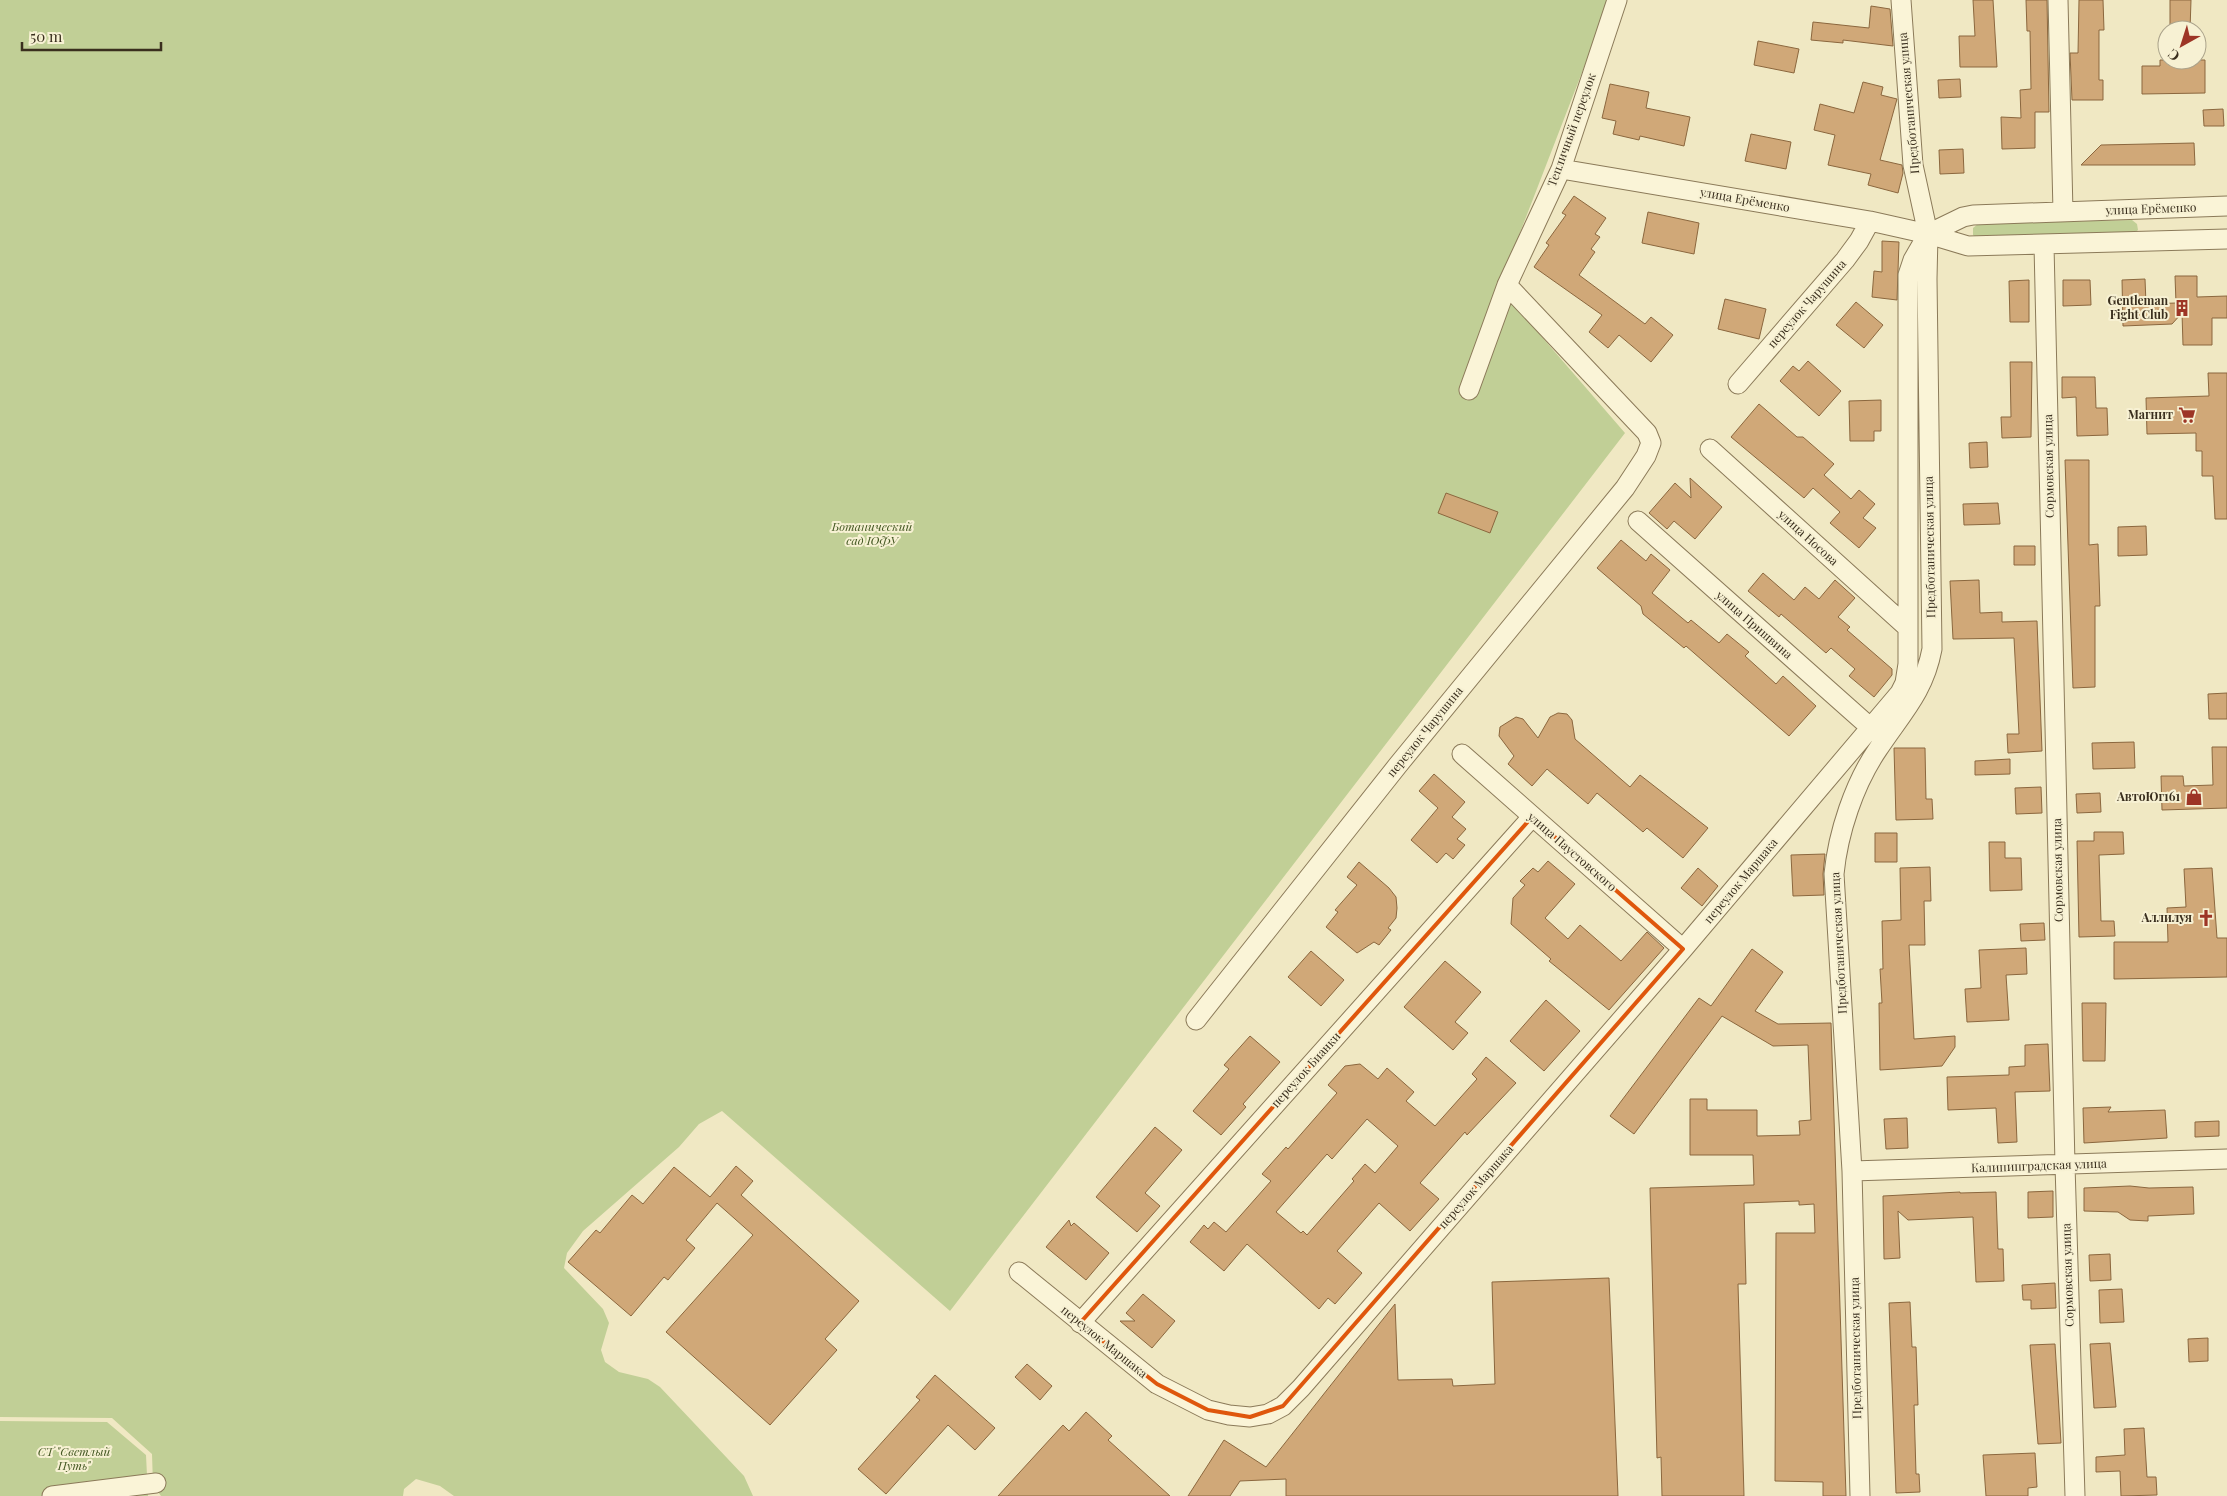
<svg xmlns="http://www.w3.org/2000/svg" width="2227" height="1496" font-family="'Playfair Display',serif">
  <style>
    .green { fill: #c1cf96 }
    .building { fill: #d0a878; stroke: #8b673e; fill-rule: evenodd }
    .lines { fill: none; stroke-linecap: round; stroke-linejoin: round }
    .minor-casing { stroke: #8b7a59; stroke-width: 21 }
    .minor { stroke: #faf4d7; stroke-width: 19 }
    .marked { fill: none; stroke: #df570d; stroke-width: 4; stroke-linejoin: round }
    .labels { text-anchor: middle; stroke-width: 4; stroke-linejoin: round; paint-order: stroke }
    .street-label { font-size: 12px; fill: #3a2f1e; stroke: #f7f1d3 }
    .poi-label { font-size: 12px; font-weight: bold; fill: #3a2f1e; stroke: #f7f1d3; text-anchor: end }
    .park-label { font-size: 12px; font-style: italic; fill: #445823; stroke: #f7f1d3 }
  </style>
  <rect width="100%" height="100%" fill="#f0e8c3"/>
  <path class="green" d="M0,0H1610L1502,279L1509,299L1625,433L950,1311L722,1111L699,1124L679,1147L583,1231L567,1253L564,1268L603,1309L609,1323L601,1350L605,1362L619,1372L648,1379L660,1387L744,1476L753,1496H454L440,1486L416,1479L404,1489L403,1496H161L153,1485L152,1454L112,1418L0,1417Z
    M2132,220L2137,224L2138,230L2132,235L1978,239L1973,235V228L1978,224Z
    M0,1421L107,1422L146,1455L148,1496H0Z"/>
  <path class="building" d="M1973,0H1993L1997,67H1960L1959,36H1975Z
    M2026,0H2047L2049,112H2035V148L2002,149L2001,117L2021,118L2020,90L2031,89L2030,31H2027Z
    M2079,0H2103L2104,30H2099V80H2103V100H2072L2070,53H2078Z
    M2170,0H2191L2190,30H2170Z
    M1871,6L1890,9L1893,46L1843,40V43L1811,40L1813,22L1869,28Z
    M1758,41L1799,49L1794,73L1754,65Z
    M2160,60H2205V93L2142,94V66H2160Z
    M1960,79L1961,97L1939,98L1938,80Z
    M1863,82L1883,87L1881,95L1897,99L1880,160L1902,165L1903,173L1898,193L1868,185L1871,174L1828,165L1835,135L1814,130L1820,104L1854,113Z
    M1610,84L1649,92L1646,108L1690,117L1684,146L1640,136L1639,140L1613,134L1616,121L1602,118Z
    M2223,109L2224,126H2204L2203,110Z
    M1751,134L1791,142L1786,169L1745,161Z
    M2194,143L2195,165H2081L2101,145Z
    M1963,149L1964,173L1940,174L1939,150Z
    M1574,196L1606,218L1595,234L1600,237L1591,249L1595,252L1579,275L1645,324L1651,317L1673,335L1651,362L1619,335L1608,348L1589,332L1602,315L1534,267L1549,245L1546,243L1566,215L1562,213Z
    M1648,212L1699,223L1694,254L1642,243Z
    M1882,241L1899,242L1897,300L1872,297L1874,271L1882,272Z
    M2175,276H2197V297L2227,296V318H2212V345H2183L2182,313L2172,324L2123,326L2122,280L2145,279L2146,304L2176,303Z
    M2029,280V322H2010L2009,281Z
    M2063,280H2090L2091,305L2063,306Z
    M1725,299L1766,309L1759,339L1718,329Z
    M1856,302L1883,325L1864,348L1836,325Z
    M1808,361L1841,391L1819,416L1780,381L1793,366L1799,371Z
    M2010,362H2032L2031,437L2002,438L2001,417H2011Z
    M2208,373H2227V519H2215L2213,476H2202V451H2196V433L2147,434L2146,398L2209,396Z
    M2062,377H2095L2096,408H2107L2108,435L2077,436L2076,397L2062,398Z
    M1881,400V431H1874V441H1850L1849,401Z
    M1759,404L1797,437H1803L1834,464L1824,475L1851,499L1859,490L1875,504L1863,518L1876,528L1859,548L1830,523L1840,512L1813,488L1804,498L1731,437Z
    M1987,442L1988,467L1970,468L1969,443Z
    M2065,460H2089V545L2098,544L2100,606H2095V687L2073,688Z
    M1690,478L1722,507L1695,539L1674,521L1667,529L1649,513L1675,483L1691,498Z
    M1446,493L1498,512L1490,533L1438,513Z
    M1998,503L2000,524L1964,525L1963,504Z
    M2146,526L2147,555L2118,556V527Z
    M1621,540L1646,561L1651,554L1670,570L1652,593L1688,623L1691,620L1719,643L1727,634L1749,652L1745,656L1776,684L1783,676L1816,706L1789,736L1686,646L1684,648L1643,614L1641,606L1597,568Z
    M2014,546H2035V565H2014Z
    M1763,573L1794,600L1805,587L1819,599L1835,580L1855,598L1838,617L1850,627L1847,630L1892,669V675L1874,697L1849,676L1855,669L1831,648L1826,653L1781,614L1779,617L1748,591Z
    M1979,580L1980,613L2002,612V622L2037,621L2042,751L2008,753L2007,734H2019L2014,638L1953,639L1950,581Z
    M2227,693V719H2209L2208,694Z
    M1558,713L1567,714L1572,720L1575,739L1630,787L1640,775L1708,828L1683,858L1647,828L1643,832L1597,793L1588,804L1547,769L1532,786L1508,764L1514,756L1499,736L1500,727L1516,717L1523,719L1538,738L1550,717Z
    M2134,742L2135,768L2093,769L2092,743Z
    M2212,747H2227V808L2162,810L2161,776H2183L2184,786L2213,785Z
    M1894,748H1925L1926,799H1932L1933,819L1896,820Z
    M2010,759V774L1975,775V761Z
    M1434,774L1465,802L1452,817L1466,829L1457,839L1465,845L1453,859L1446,853L1437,863L1411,840L1438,808L1419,791Z
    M2041,787L2042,813L2016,814L2015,788Z
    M2100,793L2101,812L2077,813L2076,794Z
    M2094,832H2123L2124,854L2099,855L2101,921H2114L2115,936L2079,937L2077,841H2094Z
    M1875,833H1897V862H1875Z
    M1989,842H2005V858H2021L2022,890L1990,891Z
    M1825,854L1823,874L1824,895L1793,896L1791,855Z
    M1548,861L1575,884L1545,918L1568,939L1580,925L1621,961L1647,932L1664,948L1609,1010L1549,961L1551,959L1511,924L1513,898L1525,885L1520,881L1533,868L1538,872Z
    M1359,862L1389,888L1396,897L1397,908L1396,918L1388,928L1391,930L1379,945L1374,942L1357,953L1326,927L1338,912L1335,910L1357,885L1347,877Z
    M1930,867L1931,901H1924L1925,945H1909L1914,1039L1955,1036V1047L1942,1066L1880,1070L1879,1003H1882L1880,969H1883L1882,921L1901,920L1900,868Z
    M1698,868L1718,886L1702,906L1681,888Z
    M2212,868L2217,938H2227V977L2114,979V942H2168L2167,908L2186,907L2184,869Z
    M2044,923L2045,940L2021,941L2020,924Z
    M2026,948L2027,974L2006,975L2009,1020L1967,1022L1965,989L1981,988L1979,950Z
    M1752,949L1783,972L1755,1011L1778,1024L1831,1023L1846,1496H1823V1482L1775,1481L1776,1233H1815L1814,1204L1799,1205V1201L1744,1203L1746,1284H1738L1744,1496H1662L1661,1457L1657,1458L1650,1188L1754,1185L1753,1155H1690V1099H1707V1110H1757V1136L1800,1135L1799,1121L1811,1120L1808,1045L1773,1046L1722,1016L1634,1134L1610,1116L1699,998L1711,1006Z
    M1311,951L1344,980L1321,1006L1288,977Z
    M1445,961L1481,992L1455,1022L1468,1033L1453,1050L1404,1007Z
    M1546,1000L1580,1031L1544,1071L1510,1041Z
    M2082,1003H2106L2105,1061H2083Z
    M1250,1036L1280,1062L1243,1104L1246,1107L1221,1135L1193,1111L1229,1069L1224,1065Z
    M2048,1044L2050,1091L2015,1092L2017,1142L1998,1143L1996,1108L1948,1110L1947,1077L2009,1075V1067L2025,1066V1045Z
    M1486,1057L1516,1083L1467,1135L1465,1132L1420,1183L1439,1199L1410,1231L1379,1203L1337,1251L1362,1273L1335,1304L1328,1298L1319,1309L1247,1244L1224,1271L1190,1242L1204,1225L1208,1229L1214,1222L1226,1232L1271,1181L1262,1174L1286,1147L1288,1149L1337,1093L1328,1085L1345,1066L1360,1064L1378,1079L1387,1068L1414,1092L1406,1101L1435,1126L1477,1079L1472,1074ZM1367,1119L1398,1146L1375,1173L1365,1164L1352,1179L1354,1181L1307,1235L1303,1231L1301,1233L1276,1212L1327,1154L1332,1159Z
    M2111,1107L2108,1112L2165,1110L2167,1138L2084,1143L2083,1108Z
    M1907,1118L1908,1148L1886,1149L1884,1119Z
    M2219,1121V1136L2195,1137V1122Z
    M1155,1127L1182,1150L1145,1193L1160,1206L1137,1232L1096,1197Z
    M736,1166L753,1181L741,1195L859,1301L825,1339L837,1350L770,1425L666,1332L753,1235L717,1203L686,1240L695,1248L668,1280L664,1277L631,1316L568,1262L596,1230L600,1233L632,1195L643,1204L674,1167L710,1197Z
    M2130,1186L2149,1188L2193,1187L2194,1214L2148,1216V1221L2130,1220L2118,1212L2084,1211V1188Z
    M2053,1191V1217L2028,1218V1192Z
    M1960,1192V1193L1996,1192L1998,1249H2003L2004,1281L1976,1282L1973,1217L1908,1220L1898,1211L1900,1258L1884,1259L1883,1196Z
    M1069,1220L1071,1226L1074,1223L1109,1253L1086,1280L1046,1247Z
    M2110,1254L2111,1280L2090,1281L2089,1255Z
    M1609,1278L1618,1496H1286V1479L1240,1481L1230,1496H1188L1224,1440L1266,1467L1395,1304L1398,1380L1452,1379L1453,1386L1495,1384L1492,1282Z
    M2055,1283L2056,1308L2031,1309V1300H2023L2022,1285Z
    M2122,1289L2124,1322L2100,1323L2099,1290Z
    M1143,1294L1175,1321L1152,1348L1120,1321H1135L1126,1313Z
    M1910,1302L1912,1347H1916L1918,1405H1914L1916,1474H1919L1920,1492L1896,1493L1889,1303Z
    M2208,1338V1361L2189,1362L2188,1339Z
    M2110,1343L2116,1407L2094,1408L2090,1344Z
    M2055,1344L2061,1443L2038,1444L2030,1345Z
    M1027,1364L1052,1386L1040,1400L1015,1377Z
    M935,1375L995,1428L975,1450L948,1425L886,1494L858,1469L920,1400L916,1397Z
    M1086,1412L1112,1436L1108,1440L1170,1496H998L1063,1425L1069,1431Z
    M2144,1428L2147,1477H2156L2157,1495L2121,1496L2120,1471L2096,1472V1457L2125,1455L2124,1429Z
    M2035,1453L2037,1487L2028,1488V1496H1986L1983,1455Z"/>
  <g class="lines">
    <g class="minor-casing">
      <path id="minor" d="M2058,0L2063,212
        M1561,169L1870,221L1928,234L1968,246L2227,239
        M1928,234L1963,217L1973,215L2227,206
        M2044,245L2065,1165L2075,1496
        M1738,384L1845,260L1859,241L1870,221
        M1469,390L1507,285L1561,169L1617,0
        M1710,449L1907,627
        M1638,521L1871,728
        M1462,754L1683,949
        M1196,1020L1398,765L1625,488L1646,456L1651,443L1647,433L1507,285
        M1852,1171L2227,1159
        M1019,1272L1157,1384L1208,1410L1229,1415L1250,1417L1268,1414L1283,1406L1301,1388L1683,949L1900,693L1905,683L1908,664V275L1913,260L1928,234
        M1080,1323L1532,817
        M52,1496L156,1483
        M1860,1496L1852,1171L1834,874C1838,833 1854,784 1878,749C1901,714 1924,692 1932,649L1927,279L1928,234L1913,165L1901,0"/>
    </g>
    <use href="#minor" class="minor"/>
  </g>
  <path class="marked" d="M1532,817L1683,949L1283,1406L1250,1417L1208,1410L1157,1384L1080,1323Z"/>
  <defs>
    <g id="building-bare" transform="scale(1.35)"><path d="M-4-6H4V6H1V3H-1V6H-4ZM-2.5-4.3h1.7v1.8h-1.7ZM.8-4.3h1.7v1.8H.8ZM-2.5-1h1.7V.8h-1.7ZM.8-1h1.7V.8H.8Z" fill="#9d3526" stroke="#f7f1d3" stroke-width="2.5" paint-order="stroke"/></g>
    <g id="supermarket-bare" transform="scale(1.35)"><path d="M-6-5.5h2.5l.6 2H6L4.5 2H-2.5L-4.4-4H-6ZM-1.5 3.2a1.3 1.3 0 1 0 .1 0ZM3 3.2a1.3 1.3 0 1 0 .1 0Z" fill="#9d3526" stroke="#f7f1d3" stroke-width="2.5" paint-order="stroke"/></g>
    <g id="shop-bare" transform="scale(1.35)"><path d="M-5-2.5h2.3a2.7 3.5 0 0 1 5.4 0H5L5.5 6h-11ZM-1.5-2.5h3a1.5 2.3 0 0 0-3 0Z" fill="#9d3526" stroke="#f7f1d3" stroke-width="2.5" paint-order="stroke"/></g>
    <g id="church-bare" transform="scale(1.35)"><path d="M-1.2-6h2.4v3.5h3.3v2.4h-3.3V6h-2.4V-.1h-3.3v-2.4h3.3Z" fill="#9d3526" stroke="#f7f1d3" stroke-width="2.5" paint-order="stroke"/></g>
  </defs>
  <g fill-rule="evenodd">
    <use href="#building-bare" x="2182" y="308"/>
    <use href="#supermarket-bare" x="2187" y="415"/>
    <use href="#shop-bare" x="2194" y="797"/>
    <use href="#church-bare" x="2206" y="918"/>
  </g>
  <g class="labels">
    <g class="street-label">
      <text transform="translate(1909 103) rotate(-95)" y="4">Предботаническая улица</text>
      <text transform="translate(1572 130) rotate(-70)" y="4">Тепличный переулок</text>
      <text transform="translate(1745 200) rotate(10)" y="4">улица Ерёменко</text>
      <text transform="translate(2151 209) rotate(-2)" y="4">улица Ерёменко</text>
      <text transform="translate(1807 304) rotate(-49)" y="4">переулок Чарушина</text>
      <text transform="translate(2049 466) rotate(-91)" y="4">Сормовская улица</text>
      <text transform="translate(1808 538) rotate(42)" y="4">улица Носова</text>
      <text transform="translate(1930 547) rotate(-91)" y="4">Предботаническая улица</text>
      <text transform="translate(1754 625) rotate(41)" y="4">улица Пришвина</text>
      <text transform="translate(1425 732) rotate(-51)" y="4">переулок Чарушина</text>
      <text transform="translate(1572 852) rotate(41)" y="4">улица Паустовского</text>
      <text transform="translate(2058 870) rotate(-91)" y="4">Сормовская улица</text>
      <text transform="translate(1741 881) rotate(-50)" y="4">переулок Маршака</text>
      <text transform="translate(1839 943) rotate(-93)" y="4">Предботаническая улица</text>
      <text transform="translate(1306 1070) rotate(-48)" y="4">переулок Бианки</text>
      <text transform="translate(2039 1166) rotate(-2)" y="4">Калининградская улица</text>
      <text transform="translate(1476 1187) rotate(-49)" y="4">переулок Маршака</text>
      <text transform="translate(2068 1275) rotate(-92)" y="4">Сормовская улица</text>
      <text transform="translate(1104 1342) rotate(39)" y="4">переулок Маршака</text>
      <text transform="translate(1856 1348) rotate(-91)" y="4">Предботаническая улица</text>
    </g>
    <g class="poi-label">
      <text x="2168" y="305">Gentleman<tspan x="2168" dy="14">Fight Club</tspan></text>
      <text x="2173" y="419">Магнит</text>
      <text x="2180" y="801">АвтоЮг161</text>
      <text x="2192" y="922">Аллилуя</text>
    </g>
    <g class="park-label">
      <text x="872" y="531">Ботанический<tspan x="872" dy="14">сад ЮФУ</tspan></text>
      <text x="74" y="1456">СТ "Светлый<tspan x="74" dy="14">Путь"</tspan></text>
    </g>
  </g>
  <g transform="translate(2182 45) rotate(219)"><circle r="24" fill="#f7f1d3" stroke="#aba38b"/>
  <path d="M0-4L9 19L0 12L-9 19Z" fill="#9d3526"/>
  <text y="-8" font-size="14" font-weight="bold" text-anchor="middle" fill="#3a2f1e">С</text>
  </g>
  <path d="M22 42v8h139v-8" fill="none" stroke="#3a2f1e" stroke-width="2.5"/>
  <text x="30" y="42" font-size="15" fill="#3a2f1e" stroke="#f7f1d3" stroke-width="4" paint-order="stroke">50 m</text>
</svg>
